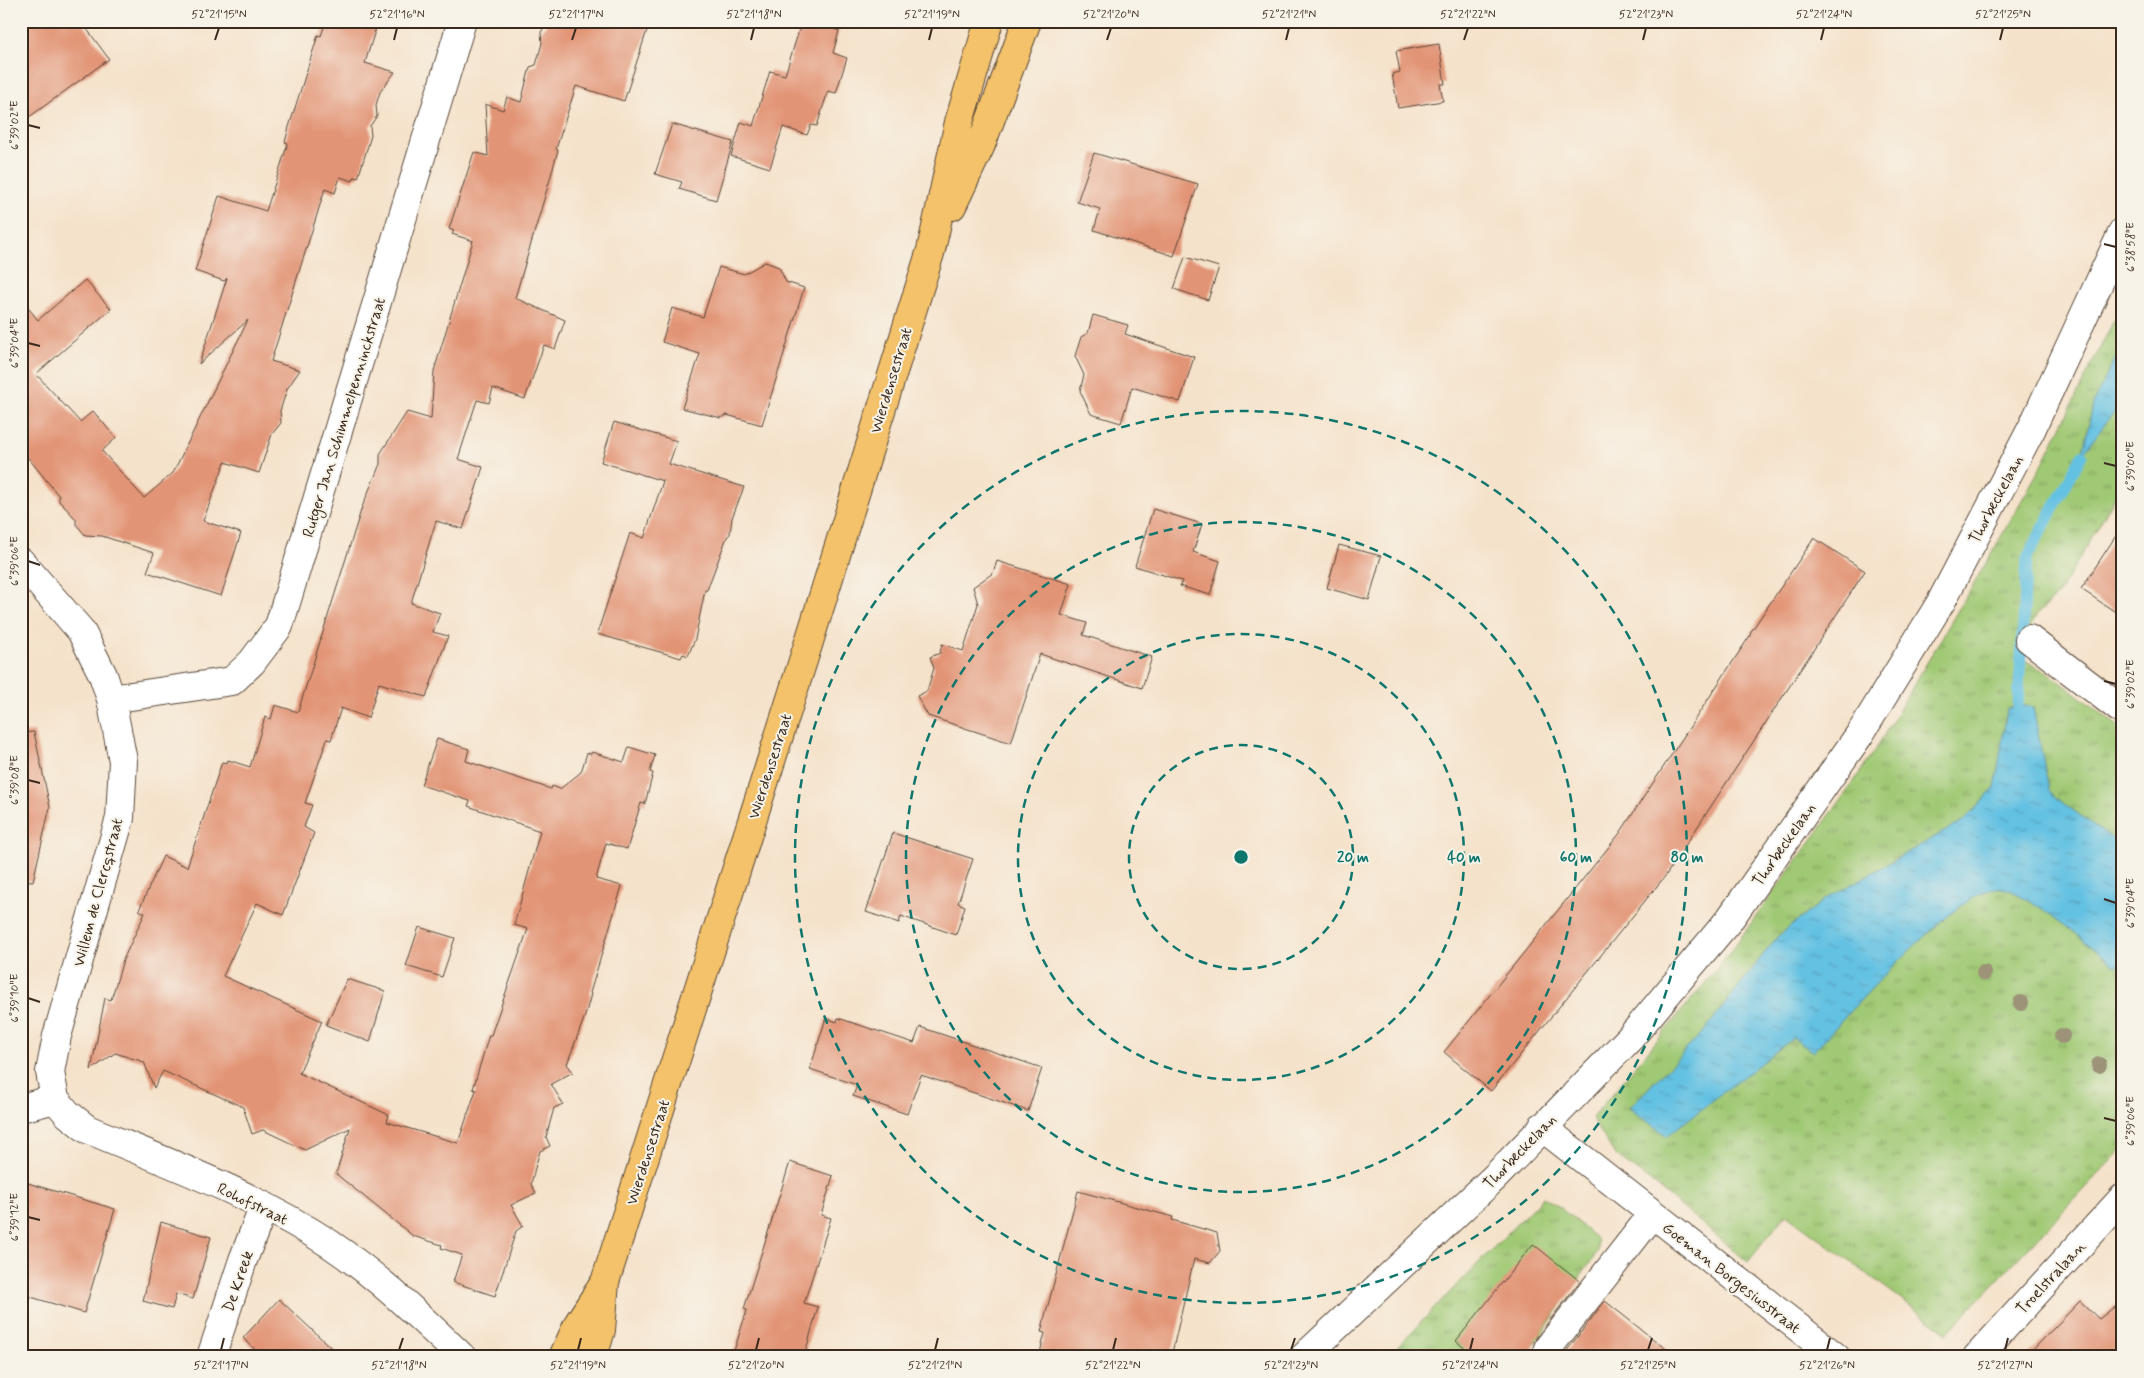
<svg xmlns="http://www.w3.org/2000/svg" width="2144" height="1378" font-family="Mynerve,sans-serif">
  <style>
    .grass { fill: url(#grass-tufts); stroke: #6e7a49 }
    .water { fill: url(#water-ripples); stroke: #507680 }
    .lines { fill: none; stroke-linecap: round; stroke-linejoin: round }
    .stream { stroke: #64c1e2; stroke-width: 11 }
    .building { fill: #e29476 }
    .minor-casing { stroke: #574638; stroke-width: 30 }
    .major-casing { stroke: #574638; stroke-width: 30 }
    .minor { stroke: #fff; stroke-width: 28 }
    .major { stroke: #f3c26a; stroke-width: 28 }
    .tree { fill: #9c9378 }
    .ticks { fill: none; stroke: #3b2a1e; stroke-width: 2 }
    .ring { fill: none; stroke: #0f766e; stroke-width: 2.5; stroke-dasharray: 9 6 }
    .labels { text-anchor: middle; stroke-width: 4; stroke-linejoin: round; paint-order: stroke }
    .street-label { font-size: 16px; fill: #3b2a1e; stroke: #f7f3e8 }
    .centre { fill: #0f766e; stroke: #f7f3e8; stroke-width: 2.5 }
    .ring-label { font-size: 15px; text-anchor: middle; font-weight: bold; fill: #0f766e; stroke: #f7f3e8; stroke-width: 4; stroke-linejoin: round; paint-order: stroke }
    .neatline { fill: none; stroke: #3b2a1e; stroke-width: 2 }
    .ticks-label { font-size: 12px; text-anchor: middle; fill: #3b2a1e }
  </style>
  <defs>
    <pattern id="grass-tufts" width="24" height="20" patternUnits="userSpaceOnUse" patternTransform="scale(1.25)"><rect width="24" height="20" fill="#a0c974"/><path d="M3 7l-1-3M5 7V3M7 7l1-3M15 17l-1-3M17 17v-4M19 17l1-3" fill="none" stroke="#84a35f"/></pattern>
    <pattern id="water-ripples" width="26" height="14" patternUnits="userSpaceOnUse" patternTransform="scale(1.25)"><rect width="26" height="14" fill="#64c1e2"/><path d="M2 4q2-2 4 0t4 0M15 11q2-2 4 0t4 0" fill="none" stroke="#549db7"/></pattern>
  </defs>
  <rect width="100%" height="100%" fill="#f7f3e8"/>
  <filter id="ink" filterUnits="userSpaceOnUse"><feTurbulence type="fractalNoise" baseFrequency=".02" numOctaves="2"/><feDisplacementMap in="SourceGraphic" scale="10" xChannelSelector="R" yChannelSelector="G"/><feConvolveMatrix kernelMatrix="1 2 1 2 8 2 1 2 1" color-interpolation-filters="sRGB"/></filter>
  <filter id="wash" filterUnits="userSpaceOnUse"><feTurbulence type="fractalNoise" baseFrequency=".0096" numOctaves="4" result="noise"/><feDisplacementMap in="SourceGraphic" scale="20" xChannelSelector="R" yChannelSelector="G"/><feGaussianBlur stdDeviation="1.12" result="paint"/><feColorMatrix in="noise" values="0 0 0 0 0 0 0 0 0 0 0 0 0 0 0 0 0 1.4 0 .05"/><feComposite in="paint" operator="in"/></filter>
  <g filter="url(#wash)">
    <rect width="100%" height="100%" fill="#f5e2ca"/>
    <path class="grass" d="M2123,302V484L2058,595L2037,614L2016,655L2054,677L2123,730V1148L1947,1333L1786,1214L1748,1262L1649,1180L1615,1155L1592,1118L1725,959L1851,786L1880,742L1993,551L2044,461Z
      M1543,1197L1558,1206L1597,1239L1598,1251L1526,1357H1387Z"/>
    <path class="water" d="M2123,343V400L2082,455L2094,401Z
      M2018,705L2033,707L2049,790L2056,798L2123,846V965L2114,964C2091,947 2026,891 2002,888C1963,882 1842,1021 1813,1052L1793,1038L1667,1136L1629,1108L1705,1030L1777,937L1824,900L1963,821L1995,788L2007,709Z"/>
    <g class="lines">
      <path class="stream" d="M2018,705L2027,558L2082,455"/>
    </g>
    <g id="blocks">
      <path class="building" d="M21,21H81L109,59L21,123Z
        M326,21H378L365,63L395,72L380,92L376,105L377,116L370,126L371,136L358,178L354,177L353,181L340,177L335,193L325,189L271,361L300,370L287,389L280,411L281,423L272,434L259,473L225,462L203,521L241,533L221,596L147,572L154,553L102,536L85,535L76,524V519L59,501V496L21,449V299L38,320L85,280L111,309L36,374L80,422L93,411L116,438L102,451L144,498L173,473L248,320L199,364L227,278L224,281L195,271L219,196L266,211L288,143L285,142L289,127L318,35L321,36Z
        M549,21H650L624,101L576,86L556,149L558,150L550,179L515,298L565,320L555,349L544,345L525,399L493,388L489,403L477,400L458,459L483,467L463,529L436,521L411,603L440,613L433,632L448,636L426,697L379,683L368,718L341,708L331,740L327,739L305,803L312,805L304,827L314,833L283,915L257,903L223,976L322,1021L299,1073L389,1115L387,1122L458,1143L476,1090L473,1089L489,1035H491L528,929L514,925L540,831L468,806L470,801L421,785L437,739L469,749L466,761L551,789L552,786L560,789L581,772L587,753L591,754L592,752L624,762L629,747L655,755L650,772L653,773L645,804L641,803L627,849L606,843L596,879L622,886L590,993L591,994L585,1016L567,1064L573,1072L551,1084L563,1104L554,1108L546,1137L550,1146L540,1151L535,1168L531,1184L536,1193L511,1205L523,1226L516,1231L495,1296L453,1282L462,1255L441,1248L442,1245L413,1236L336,1174L350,1128L305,1150L263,1130L252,1134L243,1107L163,1071L154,1088L144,1062L115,1053L91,1070L105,998L111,1000L123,960L145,913L139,910L163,856L187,867L222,762L227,763L228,760L250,767L265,717L271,719L275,705L298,712L362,507L380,464V454L407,412L431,419L434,371L473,241L452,234L454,231L449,229L474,152L488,156L485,104L503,110L507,97L521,102L530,67L536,65L542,43L541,32Z
        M802,21H830L832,28L839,31L833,53L847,58L836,93L828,91L817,126L811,125L807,135L783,127L770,168L731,156L741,122L753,126L770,71L785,75Z
        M1439,44L1445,84H1440L1443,101L1398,108L1392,74L1400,72L1396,51Z
        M672,124L733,142L716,200L679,189L682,182L655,174Z
        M1094,153L1198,184L1174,256L1094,230L1100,209L1077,202Z
        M1185,257L1219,267L1208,300L1174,289Z
        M765,262L779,267L786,282L804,288L762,425L727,415L721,418L682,408L700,354L662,342L672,308L703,317L719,267L744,274Z
        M1093,315L1128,325L1125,334L1194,357L1180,402L1132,387L1121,423L1091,414L1080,391L1084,375L1075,356L1081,337L1088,333Z
        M614,422L677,441L669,464L744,487L732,518L730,534L727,537L707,590H705L695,639L688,656L683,654L681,658L597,634L630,533L644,538L663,481L601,462Z
        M1153,509L1202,524L1193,552L1220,561L1210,595L1180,586L1182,581L1135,566Z
        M2123,525V617L2081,589Z
        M1814,538L1865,571L1666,875L1491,1091L1444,1052L1620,833L1751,634L1750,633Z
        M1339,545L1381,556L1369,600L1327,588Z
        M997,561L1071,584L1061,615L1087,623L1083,635L1152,657L1142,688L1040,654L1011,743L928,716L917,696L927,691L934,668L930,657L940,653L942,644L963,651L978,604L973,587L993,573Z
        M34,732L50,807L33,881L21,880V733Z
        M893,833L973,859L958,903L965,906L956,935L901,916L899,923L866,912Z
        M419,927L455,938L442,977L406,966Z
        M347,979L385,991L370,1042L326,1025Z
        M826,1018L837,1022L838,1018L914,1043L920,1027L1042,1068L1028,1111L921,1075L907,1114L853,1096L857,1085L810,1069Z
        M790,1162L833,1176L821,1215L831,1218L804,1303L818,1307L804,1357H732L747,1310L744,1309Z
        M21,1181L115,1209L84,1313L21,1294Z
        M1078,1191L1173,1217L1172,1220L1217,1233L1220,1251L1210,1263L1194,1259L1171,1357H1039L1045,1333L1041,1332Z
        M161,1222L211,1237L193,1299L176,1294L172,1309L143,1301Z
        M1533,1244L1580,1281L1536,1338L1531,1357H1475L1456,1341Z
        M279,1299L341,1357H263L243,1338Z
        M2123,1300V1357H2026L2080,1301L2099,1319Z
        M1605,1301L1676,1357H1562Z"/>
    </g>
  </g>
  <g filter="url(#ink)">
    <use href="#blocks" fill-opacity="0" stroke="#574638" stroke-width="1"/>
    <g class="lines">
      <g class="minor-casing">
        <path id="minor" d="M21,562L81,631L103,675L111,699L123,761L120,818L57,1036L50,1072L55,1099
          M2029,639L2123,711
          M111,699L232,681L252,662L279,626L462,21
          M55,1099L68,1114L87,1129C169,1163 255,1195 330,1244C378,1276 420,1317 462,1357
          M21,1108L55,1099
          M1542,1127L1836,1357
          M211,1357L243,1260L264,1206
          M1304,1357L1495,1177L1630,1038L1729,920L1860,734L1941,602L2032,428L2123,231
          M1546,1357L1548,1348L1652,1215
          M1977,1357L2123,1198"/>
      </g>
      <g class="major-casing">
        <path id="major" d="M952,206L981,145L1027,21
          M563,1357L579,1322L603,1285
          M593,1357L601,1330L605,1282L808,645L931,250L959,122L989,21"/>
      </g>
      <use href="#minor" class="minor"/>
      <use href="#major" class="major"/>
    </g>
    <g class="tree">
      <circle cx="1984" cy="973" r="8"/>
      <circle cx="2021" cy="1003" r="8"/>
      <circle cx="2062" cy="1036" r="8"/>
      <circle cx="2099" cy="1065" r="8"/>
    </g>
  </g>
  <path class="ticks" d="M215,40L219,28M394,40L397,28M572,40L576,28M751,40L754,28M929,40L932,28M1107,40L1111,28M1286,40L1289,28M1464,40L1468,28M1643,40L1646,28M1821,40L1824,28M2000,40L2003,28M28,125L40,128M2104,244L2116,247M28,343L40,346M2104,463L2116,466M28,561L40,565M2104,681L2116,684M28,780L40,783M2104,899L2116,903M28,998L40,1002M2104,1118L2116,1121M28,1217L40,1220M221,1350L224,1338M399,1350L403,1338M578,1350L581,1338M756,1350L759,1338M935,1350L938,1338M1113,1350L1116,1338M1291,1350L1295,1338M1470,1350L1473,1338M1648,1350L1652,1338M1827,1350L1830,1338M2005,1350L2008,1338"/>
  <g class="ring">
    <circle cx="1241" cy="857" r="112"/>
    <circle cx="1241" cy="857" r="223"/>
    <circle cx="1241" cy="857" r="335"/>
    <circle cx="1241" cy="857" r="446"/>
  </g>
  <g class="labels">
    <g class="street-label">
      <text transform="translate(890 380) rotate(-73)" y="6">Wierdensestraat</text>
      <text transform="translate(343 417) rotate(-73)" y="6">Rutger Jan Schimmelpenninckstraat</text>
      <text transform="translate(1995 499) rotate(-62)" y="6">Thorbeckelaan</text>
      <text transform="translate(769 766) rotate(-72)" y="6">Wierdensestraat</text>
      <text transform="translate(1783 844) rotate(-55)" y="6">Thorbeckelaan</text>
      <text transform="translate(97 892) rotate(-75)" y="6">Willem de Clercqstraat</text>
      <text transform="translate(1519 1151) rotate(-46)" y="6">Thorbeckelaan</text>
      <text transform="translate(647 1152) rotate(-72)" y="6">Wierdensestraat</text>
      <text transform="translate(253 1203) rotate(26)" y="6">Rohofstraat</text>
      <text transform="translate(1732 1277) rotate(38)" y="6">Goeman Borgesiusstraat</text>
      <text transform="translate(2050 1277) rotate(-47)" y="6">Troelstralaan</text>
      <text transform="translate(237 1281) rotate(-71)" y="6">De Kreek</text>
    </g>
  </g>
  <circle cx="1241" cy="857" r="8" class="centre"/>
  <g class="ring-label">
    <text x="1353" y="862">20 m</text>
    <text x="1464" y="862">40 m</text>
    <text x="1576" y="862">60 m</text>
    <text x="1687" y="862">80 m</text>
  </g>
  <rect width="2144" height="1378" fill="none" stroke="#f7f3e8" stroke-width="55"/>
  <rect x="28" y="28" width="2088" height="1322" class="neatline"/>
  <g class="ticks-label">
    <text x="219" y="18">52°21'15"N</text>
    <text x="397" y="18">52°21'16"N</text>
    <text x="576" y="18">52°21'17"N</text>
    <text x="754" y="18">52°21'18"N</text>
    <text x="932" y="18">52°21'19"N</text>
    <text x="1111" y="18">52°21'20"N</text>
    <text x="1289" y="18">52°21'21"N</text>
    <text x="1468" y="18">52°21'22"N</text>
    <text x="1646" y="18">52°21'23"N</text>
    <text x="1824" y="18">52°21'24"N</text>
    <text x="2003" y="18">52°21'25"N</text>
    <text transform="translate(14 125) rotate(-90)" y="4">6°39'02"E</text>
    <text transform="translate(2130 247) rotate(-90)" y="4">6°38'58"E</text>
    <text transform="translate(14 343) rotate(-90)" y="4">6°39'04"E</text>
    <text transform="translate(2130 466) rotate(-90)" y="4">6°39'00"E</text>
    <text transform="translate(14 561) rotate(-90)" y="4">6°39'06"E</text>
    <text transform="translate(2130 684) rotate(-90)" y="4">6°39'02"E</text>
    <text transform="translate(14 780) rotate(-90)" y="4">6°39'08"E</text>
    <text transform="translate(2130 903) rotate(-90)" y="4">6°39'04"E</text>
    <text transform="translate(14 998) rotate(-90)" y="4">6°39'10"E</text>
    <text transform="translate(2130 1121) rotate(-90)" y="4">6°39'06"E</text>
    <text transform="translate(14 1217) rotate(-90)" y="4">6°39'12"E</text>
    <text x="221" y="1369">52°21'17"N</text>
    <text x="399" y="1369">52°21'18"N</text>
    <text x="578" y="1369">52°21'19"N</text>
    <text x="756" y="1369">52°21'20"N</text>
    <text x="935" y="1369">52°21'21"N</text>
    <text x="1113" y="1369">52°21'22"N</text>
    <text x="1291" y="1369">52°21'23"N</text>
    <text x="1470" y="1369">52°21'24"N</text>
    <text x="1648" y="1369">52°21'25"N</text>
    <text x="1827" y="1369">52°21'26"N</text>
    <text x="2005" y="1369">52°21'27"N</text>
  </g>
</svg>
